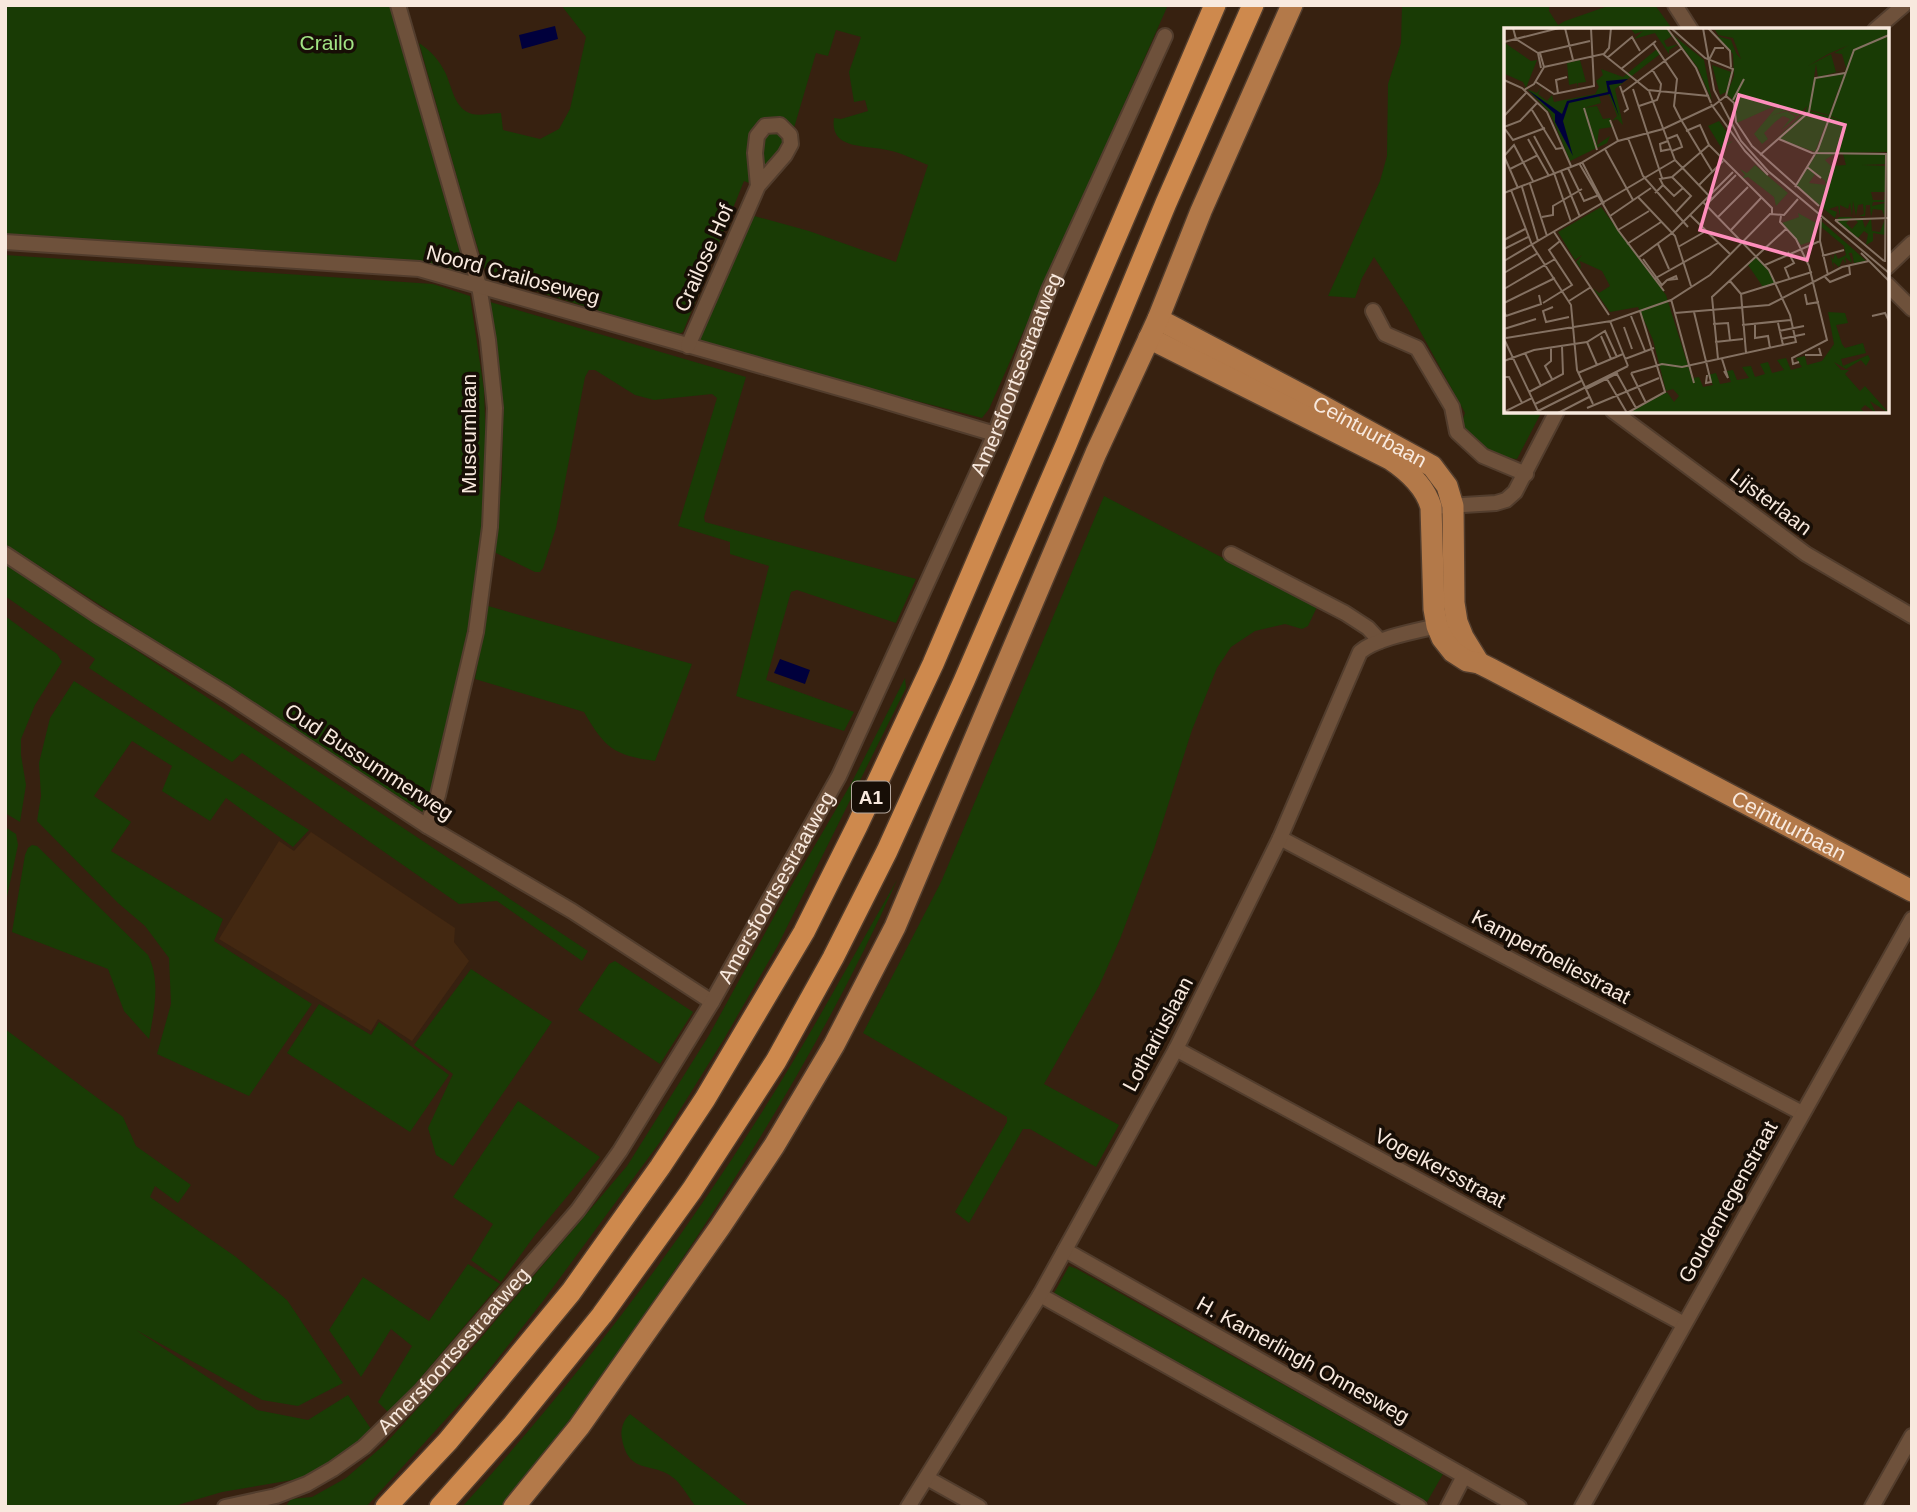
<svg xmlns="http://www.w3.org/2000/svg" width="1917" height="1512" font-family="Arial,sans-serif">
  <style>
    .built { fill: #432811 }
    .green { fill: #193b05 }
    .water { fill: #00003c }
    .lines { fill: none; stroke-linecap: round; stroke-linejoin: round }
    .minor-casing { stroke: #523d2d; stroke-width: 18 }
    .primary-casing { stroke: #523d2d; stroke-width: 24 }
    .motorway-casing { stroke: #523d2d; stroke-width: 24 }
    .minor { stroke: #6e513b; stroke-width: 14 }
    .primary { stroke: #b37949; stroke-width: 21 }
    .motorway { stroke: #ce894d; stroke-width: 21 }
    .labels { text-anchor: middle; stroke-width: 7; stroke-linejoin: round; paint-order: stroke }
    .shield { fill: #170e06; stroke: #b4a79d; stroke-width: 2 }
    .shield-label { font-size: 19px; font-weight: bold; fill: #f8e9de }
    .park-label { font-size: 21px; fill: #a2e484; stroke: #170e06 }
    .street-label { font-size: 21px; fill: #f8e9de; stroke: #170e06 }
    .inset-road { fill: none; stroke: #847162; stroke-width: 2 }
    .view { fill: #fe8ebc; fill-opacity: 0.15; stroke: #fe8ebc; stroke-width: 3.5 }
    .inset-edge { fill: none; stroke: #f8e9de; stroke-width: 3.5 }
  </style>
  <rect width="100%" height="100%" fill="#372110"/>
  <path class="built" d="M311,832L455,928L454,942L469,961L412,1041L378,1019L371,1031L219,939L279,841L294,851Z"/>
  <path class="green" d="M5,5H390L465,271H454L410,263L5,235Z
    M561,5H1168L989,409L982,418L736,354L697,341L747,214L809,231L896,262L928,165C915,160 900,152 887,150C866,145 829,150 834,118L841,119L868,111L865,100L854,102L849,72L861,37L836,30L828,56L816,53L789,145L757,186L744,181L683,332L677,335L487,276L471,227L419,43C431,51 439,60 445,72C452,86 454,109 472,114C480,116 492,113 501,113L503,130L540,139L559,129L570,109L586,37Z
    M1402,5H1549V11L1558,25L1565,21L1611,5H1655L1673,30H1506V411H1542L1517,459C1503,459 1464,439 1462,424C1462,421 1464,416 1465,413L1408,309L1374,257L1362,278L1355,298L1328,296L1380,181L1387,156L1388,84L1401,43Z
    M5,255L433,284L470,296L484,390L487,474L474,597L436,782L427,815L5,544Z
    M490,302L746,377L704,517L705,522L916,579L896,623L797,590L791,592L766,680L854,712L844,731L736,696L769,566L730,554V542L678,526L717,398L712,394L654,400L635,395L595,370H589L585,377L556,528L543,568L540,572H535L494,552L502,479L503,403Z
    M1104,496L1317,607L1308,626L1302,629L1285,624L1255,631L1231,647L1217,668L1192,730L1154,849L1120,939L1099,986L1044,1084L1119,1125L1096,1167L1030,1129H1023L969,1223L955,1212L1007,1122V1117L863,1033L941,882Z
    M5,563L588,951L582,961L497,901L459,904L242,753L232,762L89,668L95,659L5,596Z
    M488,606L692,664L655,761C613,755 605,748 584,712L475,679Z
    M5,616L57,654L62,662L35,705L21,739V755L26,785L20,822L5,813Z
    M905,678L906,688L777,947L724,1039L660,1142L543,1301L477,1385L366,1507H285L291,1499L312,1497L346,1478L385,1444L468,1353L627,1166L708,1037L787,893L852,782Z
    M74,681L309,830L293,847L226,798L210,821L162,791L172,766L132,741L94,796L131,822L111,851L223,919L214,941L312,1004L249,1096L157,1054L171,1004L169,958L145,926L118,903L37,821L41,796L39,763L50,718Z
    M5,827L16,834L18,845L5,906Z
    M32,845L37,846L148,955C161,981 154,1011 149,1039L124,1011L108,969L12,932L25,855L28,848Z
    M897,880C817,1060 707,1227 593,1388C564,1428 533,1467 503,1507H462C570,1387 669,1259 755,1123C806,1044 850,961 897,880Z
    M615,961L693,1012L660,1064L578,1010L609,964Z
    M471,969L552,1022L453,1166L436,1155L428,1128L453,1074L414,1045Z
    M319,1004L371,1035L379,1022L449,1075L410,1132L287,1053Z
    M5,1029L123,1117L136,1146L191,1185L178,1203L155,1186L150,1197L236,1257L287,1300L343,1383L298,1406L262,1400L136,1330L257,1410L308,1420L348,1395L371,1429L349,1451L318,1471L304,1478L222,1492L171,1507H5Z
    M518,1101L600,1157L535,1235L501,1282L471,1260L493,1224L453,1197Z
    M468,1264L500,1284L390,1414L378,1402L412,1346L391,1329L361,1377L329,1330L363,1277L429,1321Z
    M1069,1266L1077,1269L1443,1474L1427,1502L1056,1295L1054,1293Z
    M630,1414L750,1507H696C689,1498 683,1487 676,1480C655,1460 629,1477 622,1439C620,1431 623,1420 630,1414Z"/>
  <path class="water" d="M555,26L558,39L522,49L519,35Z
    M780,659L810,670L805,684L774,673Z"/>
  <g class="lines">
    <g class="minor-casing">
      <g id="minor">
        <path d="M398,5L479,286L488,340L495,408L490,527L476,632L438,795L427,826"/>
        <path d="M1675,5L1691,30"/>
        <path d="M1875,30L1904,5"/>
        <path d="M5,242L419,269L867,396L995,434"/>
        <path d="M1887,267L1912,243"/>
        <path d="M1887,284L1912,309"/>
        <path d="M1373,311L1385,334L1417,348L1452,407L1457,432L1483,456L1526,474"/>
        <path d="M688,346L758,186L785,155L791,144L790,135L780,125L765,126L757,136L755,153L758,186"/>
        <path d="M1613,411L1806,554L1912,616"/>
        <path d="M1431,507L1496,503L1506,500L1515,492L1557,411"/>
        <path d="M5,554L97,615L226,694L427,826L572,911L712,1002"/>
        <path d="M1231,554L1345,613L1368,628L1380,641"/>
        <path d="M1280,838L1802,1113"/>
        <path d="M1176,1049L1684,1324"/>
        <path d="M1065,1250L1519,1507"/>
        <path d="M1040,1295L1419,1507"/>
        <path d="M927,1478L979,1507"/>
        <path id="s1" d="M225,1507L276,1496L307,1484L333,1469L364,1447L422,1390L578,1210L620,1151L712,1002L839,776L995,434L1049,290L1165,36"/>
        <path d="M908,1507L1040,1295L1176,1049L1280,838L1360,652C1377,637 1422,630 1446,624"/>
        <path d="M1448,1507L1464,1476"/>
        <path d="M1582,1507L1912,919"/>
        <path d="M1872,1507L1912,1436"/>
      </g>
    </g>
    <g class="primary-casing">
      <g id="primary">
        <path id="s2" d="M1158,319L1306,397L1432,466L1447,486L1453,506L1454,603L1457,622L1463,637L1479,663"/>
        <path id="s3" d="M1149,338L1390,459C1408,471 1425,486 1431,507L1434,609L1437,626L1442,638L1453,652L1467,661L1479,663L1491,669L1912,891"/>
        <path d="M514,1507L579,1427L720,1227L774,1146L834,1045L895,927L1096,453L1158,319L1201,211L1292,5"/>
      </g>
    </g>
    <g class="motorway-casing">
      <path id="motorway" d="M386,1507L448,1441L571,1292L660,1167L705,1099L804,932L857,826L933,664L1215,5
        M440,1507L512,1426L602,1315L692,1190L776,1061L833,958L887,851L964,681L1066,445L1166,203L1253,5"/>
    </g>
    <use href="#minor" class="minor"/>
    <use href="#primary" class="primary"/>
    <use href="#motorway" class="motorway"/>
  </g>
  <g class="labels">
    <rect class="shield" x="852" y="781.5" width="38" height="31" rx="5"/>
    <g class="shield-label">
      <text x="871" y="804">A1</text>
    </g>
    <g class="park-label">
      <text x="327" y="50">Crailo</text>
    </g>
    <g class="street-label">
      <text transform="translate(704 258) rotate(-66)" y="7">Crailose Hof</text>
      <text transform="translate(513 275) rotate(15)" y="7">Noord Crailoseweg</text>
      <text dy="7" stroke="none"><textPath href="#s1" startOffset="1419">Amersfoortsestraatweg</textPath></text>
      <text dy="7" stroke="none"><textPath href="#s2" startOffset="240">Ceintuurbaan</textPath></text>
      <text transform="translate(469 434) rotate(-90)" y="7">Museumlaan</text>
      <text transform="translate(1771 502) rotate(37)" y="7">Lijsterlaan</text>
      <text transform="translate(369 762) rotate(33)" y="7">Oud Bussummerweg</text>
      <text dy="7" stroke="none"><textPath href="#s3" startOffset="863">Ceintuurbaan</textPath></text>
      <text dy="7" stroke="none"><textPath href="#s1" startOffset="852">Amersfoortsestraatweg</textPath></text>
      <text transform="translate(1551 957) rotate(28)" y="7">Kamperfoeliestraat</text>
      <text transform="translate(1158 1034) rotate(-62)" y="7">Lothariuslaan</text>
      <text transform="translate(1440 1168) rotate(28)" y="7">Vogelkersstraat</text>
      <text transform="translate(1728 1202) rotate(-61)" y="7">Goudenregenstraat</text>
      <text dy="7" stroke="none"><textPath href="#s1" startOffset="285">Amersfoortsestraatweg</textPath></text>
      <text transform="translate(1303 1360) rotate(29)" y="7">H. Kamerlingh Onnesweg</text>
    </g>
  </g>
  <g transform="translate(1504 28)">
    <rect width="385" height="385" fill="#372110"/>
    <path d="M126,0H162L168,8L160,13L163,19L175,16L165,22V26L151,5L130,11L139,3L131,6ZM210,0H385V189L383,124L313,125L326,89L339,93L326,88L342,40L338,26L330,25L345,17L324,26L304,38L327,26L332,44L341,42L314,49L312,36L305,84L263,120L301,84L303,78L293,88L283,82L266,88L283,83L292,89L277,102L286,91L279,88L271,94L260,105L264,111L258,116L250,106L275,76L233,95L231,74L223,66L230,48L229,26L213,8L227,12L232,25L237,31L229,10L214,7ZM169,7L200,32L208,73L194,40ZM1,15L27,33L33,32L22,60L19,54L1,46ZM153,21L156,26L111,61L119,97L113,91L108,93L113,88L105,67L95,68L97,75L80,80L93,78L99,91L106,90L108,99L95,101L93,117L106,108L103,115L66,133L46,85L23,61L33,65L38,58L34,66L43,73L48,67L50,74L91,66L95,59L92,53L99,47L97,41L119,49ZM76,32L82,54L74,55V60L73,55L65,57L63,35ZM208,37L227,44L222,64L216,67ZM340,46L325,87L306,82L310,51ZM306,83L325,88L311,124L275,111ZM215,93L225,107L218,117L229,113L218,121L204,98ZM312,126H330L321,132L327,138L342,137L339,126L382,127V136L358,137L382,138L381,164H367L369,172H380L381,165V174H369L368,178L381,175V189L378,182L369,181L367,189L366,177H362L361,188H355L360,186L359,176L354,177L352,188L349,173L348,188L346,175L344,181L336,177V188L334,178L325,181L333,184L331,190L292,158L303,139L311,146L305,155L322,157L321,153L304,139ZM251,137L284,165L272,178L270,169L244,149L237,151L241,147L236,141L243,145ZM97,179L162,267L190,357L189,350L195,349L199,359L209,357L204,347L212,345L216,356L227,354L223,343L229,342L233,352L245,350L238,339L247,338L251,349L261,346L256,336L264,334L268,345L280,342L273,332L282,330L287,342L298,339L292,330L301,328L303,337L318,333L330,316L324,284L341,285L344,295L332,297L338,316L341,320L359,315L362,325L337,331L339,338L364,327L366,331L362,338L357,332L342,341L330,334L337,342H345L341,346L348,354L353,346L348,354L356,363L361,358L385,385L366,373L372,385L361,377L357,381L361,385H124L163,364L170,374L175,368L169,361L162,363L149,312L134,279L106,284L89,260L95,265L106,258L98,243L76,233L77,241L72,234L78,227L71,232L54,204ZM294,185L314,196L308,213L297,217L278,195L295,189ZM335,189H348L342,195L348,201L354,194L349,190H358L361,200L367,190L368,203L376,204L381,191V207L369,205V213L362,217L364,206L360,203L354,210L332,192ZM317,193L348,220L362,233L350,235L348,225H345L348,235L341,229L342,236L339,231L335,239L329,234L330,242L326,226L329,232L331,225L334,231L342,227L340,218L316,198ZM252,228L263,240L271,255L259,259L244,237Z" fill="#193b05"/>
    <path d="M124,51L118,55L105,57L115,88L106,66L65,75L59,93L69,128L51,94V86L24,62L58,86L63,73L104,64L102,53Z" fill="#00003c"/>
    <path class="inset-road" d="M9,0L12,11L34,25L37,40M61,0L69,32M163,0L192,40L207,75M167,0L201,30L229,41L222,68L209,78M199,0L210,62L237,113L264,143L385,245M204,0L226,23L227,39M0,14L55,0M149,15L173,51L170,78L176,90L208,143M34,25L86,13M99,27L105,20L107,0M103,30L128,9L136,23M205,32L211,20H220M40,39L99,26L144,62L205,68M117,41L152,13M148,41L157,56L156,64M0,52L18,60L43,84L67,138M32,54L50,66L90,58L87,0M116,58L124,81L120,84M129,61L158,150M20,62L30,56L40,39L36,25M145,63L171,132L208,171M119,64L178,20M54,65L52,52L63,49M222,68L230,75L232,94L248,118L315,178M229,72L240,51M207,76L241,123L264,147M135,78L153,72L156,64M80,80L93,122M28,82L52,121L58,120M0,88L22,65M106,92L114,113M0,99L16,93L33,75M1,101L9,112L41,100M182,103L196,97L205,117L268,180V187M30,108L50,145L67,194M124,110L139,148L184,199M24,111L45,148M163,111L173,107L176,113L178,119L168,123M275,111L308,125L382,126L381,234M164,113L156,116L157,123L167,121M101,121L129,172M256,127L305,84L311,50L341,45M0,128L10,117L29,153M0,128L14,160M78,134L100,176M75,135L114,202L160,263M303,139L317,150L313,147M64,140L80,173L95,167M6,141L34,127M57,143L76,189M168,149L187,168L171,185M26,156L43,208M159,157L170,168L179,160M195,157L219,133M18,159L34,213M291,159L314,121L350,22L385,7M7,162L28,217L67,277L73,342L89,376M0,165L77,135L114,113L159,101L208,78M151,165L159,157L156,151L168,149L205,117M134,169L171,208L187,258M202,177L232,147M186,187L226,226M106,188L147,160M277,188L276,194L292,211L305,238L323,312L288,330L289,336L295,334M38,189L49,187V178L78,161M214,189L244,159M317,190L316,213L324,247M331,192L380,233M331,192L385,190M114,202L145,183M227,202L257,170M50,204L105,287M0,212L21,201M123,216L157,194M154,216L165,241M174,219L202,203M0,221L24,209M284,224L290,235L281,240L285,250M357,225L385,253M318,228L340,222M134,230L168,205L229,144M139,231L158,257L163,252L172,248L173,251L163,252M0,233L171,132M261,237L316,213M0,245L34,225M321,249L326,254L346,246L345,237M150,251L214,215M226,253L237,266L242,325M0,261L51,231M237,266L308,244M301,266L303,276L315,274M167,271L190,355M65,273L87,259M0,275L51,250M39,275L68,257L45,222L56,213M49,279L39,283L42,294L65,289M0,284L2,288L37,276L35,267M190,284L207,354L202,355L203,347M171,285L265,277L338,239L365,233M127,288L141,323M368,288L381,285L385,293M106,293L124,338M274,295L279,317M209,296L224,295L226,312M251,296V310L264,308L266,320M238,297L287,292M120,299L128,321M0,301L32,291M275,303L300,298M97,308L107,331M2,310L107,293L167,272L206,247L266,186L280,187L294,171M277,311L301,306M1,313L35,385M83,314L93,337M211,314L239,311M47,320V333L41,338L48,351M21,325L37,358M301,327H317L315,320M121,331L150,320M214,331L208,269L283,200M218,331L224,350L220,343M0,333L30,322L83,314L101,303L113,329M74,345L119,326M127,345L158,336L178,339L292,314L286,287L265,242L199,174M127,345L142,375M113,346L132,380M0,349H5L18,375M103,351L123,385M82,361L114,345M25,364L59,346L58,318M31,376L77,353M83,380L155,350M0,384L28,370M30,385L124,338M54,385L85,369M123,385L161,364L136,283"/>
    <path class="view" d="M235,67L341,97L303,232L196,202Z"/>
    <rect width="385" height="385" class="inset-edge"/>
  </g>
  <rect width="1917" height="1512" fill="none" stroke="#f8e9de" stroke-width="14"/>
</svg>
